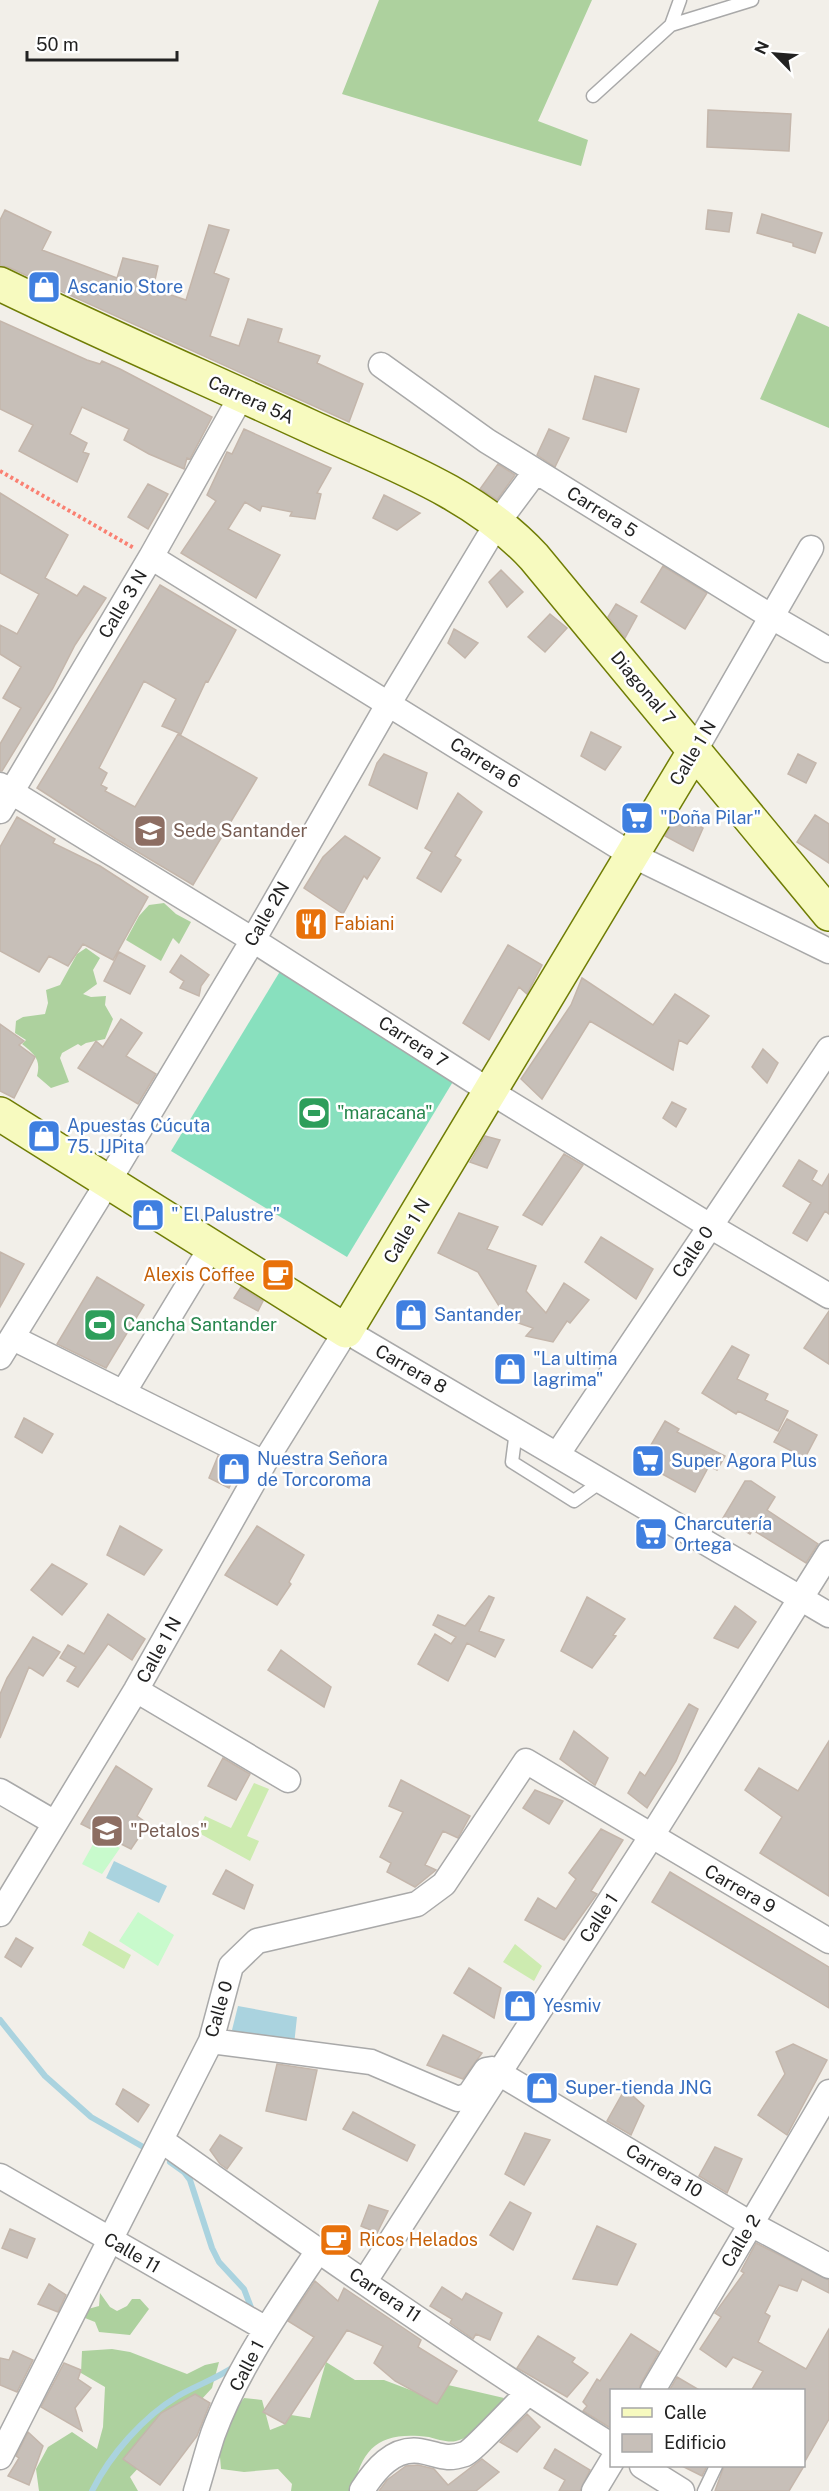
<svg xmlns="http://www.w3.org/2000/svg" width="829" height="2491" font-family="'Public Sans',sans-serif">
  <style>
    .grass { fill: #cdebb0 }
    .forest { fill: #add19e }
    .park { fill: #c8facc }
    .pitch { fill: #88e0be }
    .water { fill: #aad3df }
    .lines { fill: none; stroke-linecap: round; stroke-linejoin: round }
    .stream { stroke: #aad3df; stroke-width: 6 }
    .building { fill: #c7bfb8; stroke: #c4b6ab; stroke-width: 1.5 }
    .lane-casing { stroke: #a9a9a9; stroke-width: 15 }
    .street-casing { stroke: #a9a9a9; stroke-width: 27 }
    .secondary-casing { stroke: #707d05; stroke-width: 36 }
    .path { stroke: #fa8072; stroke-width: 4; stroke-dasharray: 3 3; stroke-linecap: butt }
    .lane { stroke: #fff; stroke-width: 12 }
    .street { stroke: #fff; stroke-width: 24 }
    .secondary { stroke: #f7fabf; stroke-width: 33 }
    .labels { text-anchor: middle; stroke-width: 5; stroke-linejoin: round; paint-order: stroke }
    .shop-label { font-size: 18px; fill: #366cbe; stroke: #fff; text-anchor: start }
    .street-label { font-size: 18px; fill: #222; stroke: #fff }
    .education-label { font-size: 18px; fill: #785e54; stroke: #fff; text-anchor: start }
    .food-label { font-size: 18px; fill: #c56008; stroke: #fff; text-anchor: start }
    .leisure-label { font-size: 18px; fill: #27864d; stroke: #fff; text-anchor: start }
  </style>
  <rect width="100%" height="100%" fill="#f2efe9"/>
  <path class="grass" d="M254,1783L269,1789L247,1836L259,1841L250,1861L197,1832L205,1816L231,1828Z
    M89,1931L131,1955L124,1969L82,1945Z
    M515,1944L542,1966L534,1981L503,1962Z"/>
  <path class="forest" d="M379,0H592L538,121L588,140L581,166L342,94Z
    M798,313L829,327V428L760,399Z
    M164,903L176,914L191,922L179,944L173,938L161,961L126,940L139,916L149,905Z
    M86,948L100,958L93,970L97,984L83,994L91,997L106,996L105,1005L113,1019L105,1039L86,1043L81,1046L78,1044L62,1053L60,1058L69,1082L51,1088L37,1076C41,1059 35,1055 22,1044L26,1040L15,1033L16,1021L23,1017L45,1014L48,1003L46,990L60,985L77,954Z
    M100,2293L110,2307L117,2311L127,2306L132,2299H140L149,2309L130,2335L99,2332L95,2322L85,2318L88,2309L99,2306Z
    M112,2349L130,2352L187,2374L205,2365L219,2362L212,2388L130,2477L138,2491H39L36,2469L48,2447L72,2432L97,2449L103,2427L105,2387L81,2373L82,2351Z
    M326,2362L355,2380H384L421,2394L448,2385L504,2398C490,2416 479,2435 456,2441C448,2443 437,2439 429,2437C381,2431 362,2446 353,2491H291L292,2484L278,2469L244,2472L221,2469L218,2433L244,2398L262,2400L270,2430L285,2424L291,2415L310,2418Z"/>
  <path class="park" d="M97,1837L120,1848L102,1874L82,1864Z
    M138,1912L174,1935L158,1966L119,1941Z"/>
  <path class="pitch" d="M282,968L457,1075L347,1257L171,1151Z"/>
  <path class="water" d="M114,1861L167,1886L159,1903L106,1878Z
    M238,2006L297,2017L294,2045L231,2034Z"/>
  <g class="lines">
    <path class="stream" d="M0,2020L45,2076L91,2117L145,2148
      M170,2162L184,2172L190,2180L212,2248L219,2262L244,2289L252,2310
      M92,2491C110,2455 143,2417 178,2396C197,2385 218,2378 235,2366"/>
  </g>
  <path class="building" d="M708,110L791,114L789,151L707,147Z
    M5,210L51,232L42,250L117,278L123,258L158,266L153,289L186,300L209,225L229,230L214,273L229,279L210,336L239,346L248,319L282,329L278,342L320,356L317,363L363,384L349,422L8,267L0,266V220Z
    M708,210L732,213L729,232L706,229Z
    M762,214L822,233L815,253L793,246V243L757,233Z
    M0,321L87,360L100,364L102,361L120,369L212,417L190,459L187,458L184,469L149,454L124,440L129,429L82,407L70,434L87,443L83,452L89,454L77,482L19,451L33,425L0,409Z
    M595,376L639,389L626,432L583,419Z
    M244,429L331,468L317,493L321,494L315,519L290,516L292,512L262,506L260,511L245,502L228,529L280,555L256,598L181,553L216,501L207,495L227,452L232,454Z
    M549,429L569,438L555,467L537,455Z
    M498,464L515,475L497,500L480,489Z
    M148,484L168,494L148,529L128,517Z
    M0,493L68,535L45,578L77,596L84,586L106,598L75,645L53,688L2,771H0V744L21,708L3,698L21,667L0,654V625L17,634L39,594L0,573Z
    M384,495L420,513L397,530L373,518Z
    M663,566L707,593L685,629L641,602Z
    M501,570L523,592L507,607L489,582Z
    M160,585L236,630L208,682L206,681L181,734L162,726L176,699L144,681L99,768L107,773L101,785L107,788L105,791L135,807L178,734L257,778L193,885L116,839L37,788Z
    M616,604L637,616L625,638L608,617Z
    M550,614L567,628L545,652L528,637Z
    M454,629L478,643L465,658L448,643Z
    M591,732L621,747L605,770L581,756Z
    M384,754L427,773L417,809L369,785L377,763Z
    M798,754L816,763L806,783L788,774Z
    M458,793L482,812L455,856L461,860L441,892L417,878L432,852L425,848Z
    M678,814L703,828L693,851L665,836Z
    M815,815L829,824V863L797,842Z
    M17,817L55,839L53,843L100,866L148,897L113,960L83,944L68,966L49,956L39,972L0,951V847Z
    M345,836L380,858L367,879L364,876L343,914L304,888L323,857Z
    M508,945L542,965L527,994L519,987L489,1040L463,1023Z
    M119,952L145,966L130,994L104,981Z
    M181,955L209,975L201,986L199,996L180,988L184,981L170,972Z
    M582,978L653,1025L675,994L709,1016L687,1044L679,1040L673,1070L590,1021L542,1099L521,1079L571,1005Z
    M121,1019L142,1033L126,1056L156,1074L138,1104L78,1068L96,1041L103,1047Z
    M0,1024L24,1041L19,1045L35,1057L14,1098L0,1091Z
    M763,1049L778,1063L767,1083L752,1067Z
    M672,1102L686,1109L676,1127L663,1118Z
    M485,1136L500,1140L487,1168L470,1162Z
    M564,1154L583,1165L542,1225L523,1215Z
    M799,1160L817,1171L812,1180L822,1186L829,1174V1214L825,1211L807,1241L793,1233L811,1203L783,1186Z
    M459,1213L498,1227L487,1249L536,1266L526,1291L546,1313L564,1283L589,1300L570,1323L567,1321L553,1342L526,1336L533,1328L507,1319L478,1272L438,1253Z
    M601,1237L653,1269L636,1299L585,1262Z
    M0,1252L24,1264L0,1307Z
    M97,1277L144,1305L106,1368L57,1344Z
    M241,1287L263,1301L258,1311L234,1298Z
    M829,1311V1364L804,1348Z
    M732,1346L749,1355L737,1379L768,1394L765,1400L788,1411L778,1431L738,1411L736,1414L702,1393Z
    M24,1418L53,1434L42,1453L15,1437Z
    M787,1419L817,1435L805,1458L774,1442Z
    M665,1421L679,1429L677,1432L725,1456L717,1470L709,1466L695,1492L655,1470L652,1475L638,1467Z
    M218,1456L239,1466L229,1488L209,1478Z
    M745,1481H751L775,1497L767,1510L818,1544L806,1563L753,1530L750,1534L723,1518Z
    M120,1526L162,1550L144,1575L107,1555Z
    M257,1526L304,1555L289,1582L291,1584L277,1605L225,1575Z
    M52,1564L87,1584L62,1615L31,1590Z
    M489,1596L494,1598L479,1631L504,1640L495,1657L467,1643L448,1681L418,1664L435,1634L451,1644L456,1637L433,1625L438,1615L465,1626Z
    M587,1597L625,1619L613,1635L616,1636L592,1668L561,1651Z
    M735,1606L756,1622L738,1648L714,1638Z
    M108,1614L145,1639L132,1660L108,1644L78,1687L67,1681L76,1667L60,1658L68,1645L84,1654Z
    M33,1637L60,1652L43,1676L29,1667L0,1738V1694L7,1678Z
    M281,1650L331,1687L324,1707L268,1670Z
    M689,1704L698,1709L676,1761L647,1808L628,1793L640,1772L645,1776Z
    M574,1731L608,1758L595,1785L560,1759Z
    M829,1741V1896L760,1853L782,1817L745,1790L759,1768L798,1791Z
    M223,1758L250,1774L236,1800L208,1786Z
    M116,1766L152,1789L137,1816L148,1824L131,1849L81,1824Z
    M401,1780L470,1816L458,1838L443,1831L425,1865L436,1870L415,1887L387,1872L391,1863L380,1857L403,1812L389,1806Z
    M535,1790L563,1801L549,1824L523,1808Z
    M601,1829L623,1840L591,1891L597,1894L564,1940L525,1920L538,1898L556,1909L576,1879L569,1873Z
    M226,1870L253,1885L244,1909L213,1894Z
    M670,1872L829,1967V2008L652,1902Z
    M16,1938L33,1948L21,1967L5,1957Z
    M469,1968L501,1988L494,2018L454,1993Z
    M443,2035L482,2053L463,2079L427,2065Z
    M793,2044L827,2060L787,2135L758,2115L785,2074L776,2052Z
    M277,2064L317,2070L306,2120L266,2111Z
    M123,2089L149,2105L138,2122L116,2104Z
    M625,2089L644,2106L631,2135L607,2121Z
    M353,2112L415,2145L407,2161L343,2129Z
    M525,2133L550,2140L524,2185L505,2174Z
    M220,2135L242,2148L227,2169L220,2164L210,2150Z
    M715,2147L742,2159L727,2193L699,2176Z
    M510,2202L531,2213L513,2250L490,2235Z
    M369,2205L388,2211L377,2233L361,2226Z
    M597,2226L636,2244L617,2285L573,2279Z
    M10,2229L35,2239L27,2258L2,2248Z
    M756,2243L829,2280V2293L802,2279L797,2291L779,2285L765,2313L770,2316L758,2342L806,2369L829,2329V2419L804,2463V2391H751L763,2371L733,2357L726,2367L700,2349L721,2317L715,2313L744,2273L741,2271Z
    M315,2281L338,2301L344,2288L421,2340L418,2347L457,2371L437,2404L395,2381L374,2363L383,2346L347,2330L285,2424L263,2412L314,2337L288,2321Z
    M49,2284L66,2295L58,2312L38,2304Z
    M442,2287L462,2300L466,2293L502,2313L490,2340L476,2334L473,2339L450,2323L452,2319L430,2306Z
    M631,2334L659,2352L641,2383L639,2391H612V2429L583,2411L587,2406L583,2402L597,2379L600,2381Z
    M538,2336L575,2358L572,2362L588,2373L567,2397L517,2368Z
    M13,2351L33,2360L17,2392L0,2385V2358L9,2360Z
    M64,2363L81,2370L78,2379L91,2388L75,2408L82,2431L41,2407Z
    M677,2377L701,2391H669Z
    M195,2394L210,2403L197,2436L160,2485L123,2459L161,2413Z
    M527,2414L540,2427L517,2452L500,2442Z
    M28,2432L43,2446L29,2485L8,2476L19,2458L16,2456Z
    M555,2449L590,2470L580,2491H559L565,2480L544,2468Z
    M482,2459L499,2472L476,2491H379L387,2480L406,2466L418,2465L434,2469L448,2485Z
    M682,2466H707L702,2476Z
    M724,2466H804L789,2491H715Z"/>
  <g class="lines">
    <g class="lane-casing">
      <path id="lane" d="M671,25L752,0
        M593,96L671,25L680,0
        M516,1431L512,1462L574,1501L602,1481
        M704,2491L716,2466"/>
    </g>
    <g class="street-casing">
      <path id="street" d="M381,365L487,441L772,617L829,650
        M151,557L632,855L829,951
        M695,750L811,548
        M0,785L253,940L491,1092L710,1226L829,1296
        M0,811L151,557L242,395
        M13,1338L264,1463
        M0,1357L108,1182L253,940L389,703L498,522L536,471
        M123,1393L212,1246
        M557,1455L829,1049
        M136,1690L288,1780
        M0,1791L55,1823
        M0,1914L136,1690L264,1463L346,1331L829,1615
        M211,2041L371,2062L458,2099L469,2095L486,2070L492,2069L751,2224L829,2266
        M161,2140C309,2245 458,2349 612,2446
        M0,2176L266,2329
        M365,2281L651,1837L829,1553
        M653,2390L829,2092
        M0,2457L211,2041L231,1966L257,1941L417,1904L444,1884L526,1761L829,1941
        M642,2466L682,2491
        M362,2490C375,2470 393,2447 420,2451C439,2454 444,2461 465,2454C474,2450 517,2403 528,2393
        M196,2491C202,2472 207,2452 213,2434C237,2369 280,2308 318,2251
        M594,2491L612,2461"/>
    </g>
    <g class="secondary-casing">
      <path id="secondary" d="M0,284C101,333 205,378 307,425C387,462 473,491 534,557L829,914
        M0,1114L346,1331L695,750"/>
    </g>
    <path class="path" d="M0,471L134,548"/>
    <use href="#lane" class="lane"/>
    <use href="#street" class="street"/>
    <use href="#secondary" class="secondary"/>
  </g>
  <defs>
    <g id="shop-square" transform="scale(1.725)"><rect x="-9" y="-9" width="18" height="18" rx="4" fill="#3f7fe0" stroke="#fff"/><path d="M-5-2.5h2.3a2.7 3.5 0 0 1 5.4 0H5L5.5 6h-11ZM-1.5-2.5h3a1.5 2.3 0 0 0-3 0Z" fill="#fff"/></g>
    <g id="supermarket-square" transform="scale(1.725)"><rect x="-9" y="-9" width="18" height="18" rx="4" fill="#3f7fe0" stroke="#fff"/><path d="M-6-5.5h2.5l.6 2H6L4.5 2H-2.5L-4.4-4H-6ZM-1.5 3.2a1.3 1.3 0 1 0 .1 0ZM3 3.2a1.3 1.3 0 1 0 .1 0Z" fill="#fff"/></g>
    <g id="school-square" transform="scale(1.725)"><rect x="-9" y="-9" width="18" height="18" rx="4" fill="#8d6e63" stroke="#fff"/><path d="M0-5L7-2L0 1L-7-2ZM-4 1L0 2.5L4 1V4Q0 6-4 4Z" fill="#fff"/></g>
    <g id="restaurant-square" transform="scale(1.725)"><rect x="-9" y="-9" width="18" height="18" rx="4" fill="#e8710a" stroke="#fff"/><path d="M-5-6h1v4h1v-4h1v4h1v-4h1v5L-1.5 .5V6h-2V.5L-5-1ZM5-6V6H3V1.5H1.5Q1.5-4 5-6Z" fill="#fff"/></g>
    <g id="stadium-square" transform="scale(1.725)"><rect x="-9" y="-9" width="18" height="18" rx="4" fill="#2e9e5b" stroke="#fff"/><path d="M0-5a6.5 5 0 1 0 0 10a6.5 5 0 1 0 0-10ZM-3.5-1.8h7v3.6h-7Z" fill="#fff"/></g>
    <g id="cafe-square" transform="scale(1.725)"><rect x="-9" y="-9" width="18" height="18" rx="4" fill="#e8710a" stroke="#fff"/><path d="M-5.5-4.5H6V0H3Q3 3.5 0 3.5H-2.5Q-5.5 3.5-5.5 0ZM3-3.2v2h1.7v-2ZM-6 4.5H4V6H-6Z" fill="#fff"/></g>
  </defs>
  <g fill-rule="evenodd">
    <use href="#shop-square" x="44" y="287"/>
    <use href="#supermarket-square" x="637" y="818"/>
    <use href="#school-square" x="150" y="831"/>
    <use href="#restaurant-square" x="311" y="924"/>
    <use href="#stadium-square" x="314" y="1113"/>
    <use href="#shop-square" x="44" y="1136"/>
    <use href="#shop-square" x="148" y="1215"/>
    <use href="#cafe-square" x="278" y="1275"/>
    <use href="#shop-square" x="411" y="1315"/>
    <use href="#stadium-square" x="100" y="1325"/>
    <use href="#shop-square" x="510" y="1369"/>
    <use href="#supermarket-square" x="648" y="1461"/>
    <use href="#shop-square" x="234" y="1469"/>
    <use href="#supermarket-square" x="651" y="1534"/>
    <use href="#school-square" x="107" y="1831"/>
    <use href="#shop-square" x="520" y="2006"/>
    <use href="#shop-square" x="542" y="2088"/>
    <use href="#cafe-square" x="336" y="2240"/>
  </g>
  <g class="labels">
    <g class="shop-label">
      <text x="67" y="293">Ascanio Store</text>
      <text x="660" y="824">"Doña Pilar"</text>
      <text x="67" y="1132">Apuestas Cúcuta<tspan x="67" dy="21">75. JJPita</tspan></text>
      <text x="171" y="1221">" El Palustre"</text>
      <text x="434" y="1321">Santander</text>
      <text x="533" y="1365">"La ultima<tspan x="533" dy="21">lagrima"</tspan></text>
      <text x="257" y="1465">Nuestra Señora<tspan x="257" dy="21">de Torcoroma</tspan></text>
      <text x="671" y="1467">Super Agora Plus</text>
      <text x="674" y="1530">Charcutería<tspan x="674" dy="21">Ortega</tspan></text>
      <text x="543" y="2012">Yesmiv</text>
      <text x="565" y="2094">Super-tienda JNG</text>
    </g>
    <g class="street-label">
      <text transform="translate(251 400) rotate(24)" y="6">Carrera 5A</text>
      <text transform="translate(602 512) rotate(32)" y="6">Carrera 5</text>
      <text transform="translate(123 604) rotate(-59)" y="6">Calle 3 N</text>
      <text transform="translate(643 688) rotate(50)" y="6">Diagonal 7</text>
      <text transform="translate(693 753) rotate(-59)" y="6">Calle 1 N</text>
      <text transform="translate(485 763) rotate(32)" y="6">Carrera 6</text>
      <text transform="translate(267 914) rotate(-60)" y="6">Calle 2N</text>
      <text transform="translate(413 1042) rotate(33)" y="6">Carrera 7</text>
      <text transform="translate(407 1231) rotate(-59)" y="6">Calle 1 N</text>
      <text transform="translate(693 1252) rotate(-56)" y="6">Calle 0</text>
      <text transform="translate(411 1369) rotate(30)" y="6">Carrera 8</text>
      <text transform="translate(159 1650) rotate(-61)" y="6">Calle 1 N</text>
      <text transform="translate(740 1889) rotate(30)" y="6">Carrera 9</text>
      <text transform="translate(599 1918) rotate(-57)" y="6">Calle 1</text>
      <text transform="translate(219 2009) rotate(-74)" y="6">Calle 0</text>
      <text transform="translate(664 2171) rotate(31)" y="6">Carrera 10</text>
      <text transform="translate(741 2241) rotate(-59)" y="6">Calle 2</text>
      <text transform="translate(132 2253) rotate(30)" y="6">Calle 11</text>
      <text transform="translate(385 2295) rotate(34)" y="6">Carrera 11</text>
      <text transform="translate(247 2366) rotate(-63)" y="6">Calle 1</text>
    </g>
    <g class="education-label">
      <text x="173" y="837">Sede Santander</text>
      <text x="130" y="1837">"Petalos"</text>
    </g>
    <g class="food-label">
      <text x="334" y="930">Fabiani</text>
      <text x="255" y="1281" text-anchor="end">Alexis Coffee</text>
      <text x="359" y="2246">Ricos Helados</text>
    </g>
    <g class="leisure-label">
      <text x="337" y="1119">"maracana"</text>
      <text x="123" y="1331">Cancha Santander</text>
    </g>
  </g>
  <rect x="610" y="2389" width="195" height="78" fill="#ffffff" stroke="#a7a7a7" stroke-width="1.5"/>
  <rect x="622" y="2408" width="30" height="9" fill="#f7fabf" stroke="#a7a7a7" stroke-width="1.5"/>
  <text x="664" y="2419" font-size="18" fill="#222222">Calle</text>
  <rect x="622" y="2434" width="30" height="18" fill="#c7bfb8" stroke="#a7a7a7" stroke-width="1.5"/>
  <text x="664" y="2449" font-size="18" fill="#222222">Edificio</text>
  <g transform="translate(775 54) rotate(295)" stroke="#ffffff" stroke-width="4.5" paint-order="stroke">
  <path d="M0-4.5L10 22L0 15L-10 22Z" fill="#222222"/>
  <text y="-9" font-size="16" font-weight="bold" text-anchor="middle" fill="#222222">N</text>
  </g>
  <path d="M27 51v9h150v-9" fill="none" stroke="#222222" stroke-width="3"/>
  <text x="36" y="51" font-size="18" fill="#222222" stroke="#ffffff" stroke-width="4.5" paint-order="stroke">50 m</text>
</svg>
